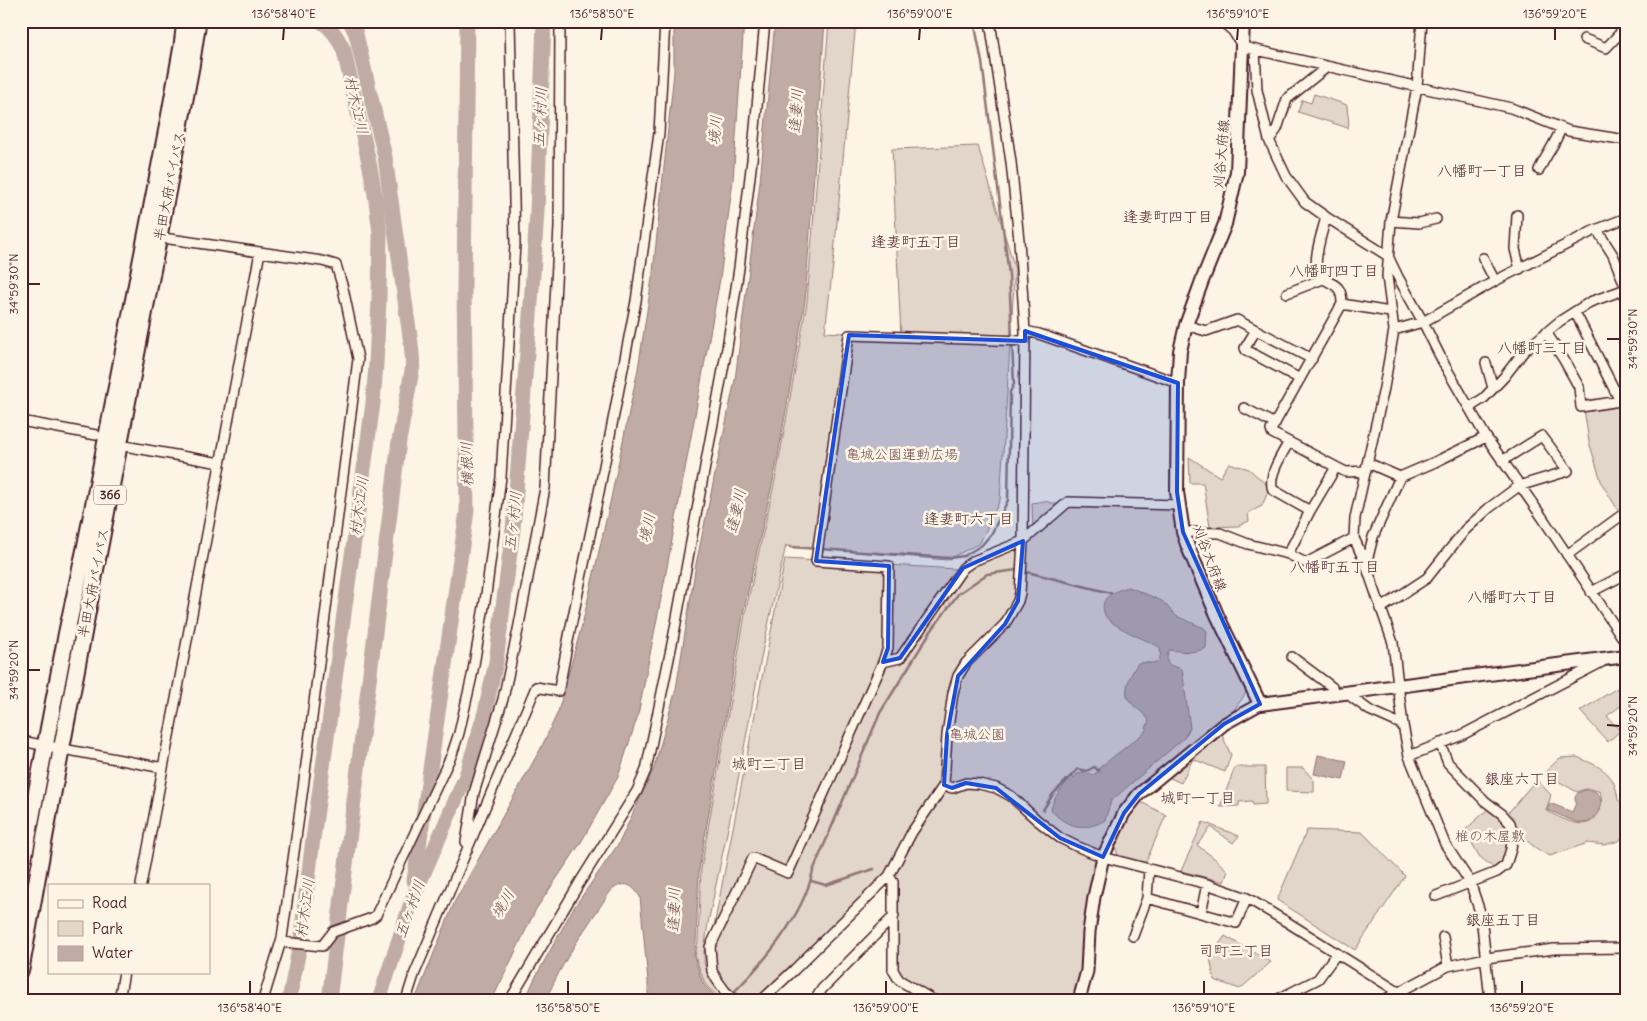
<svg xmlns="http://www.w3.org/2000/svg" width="1647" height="1021" font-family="Delius,'Klee One',sans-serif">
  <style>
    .green { fill: #e2d5ca; stroke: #967a7a }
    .water { fill: #c0aca5; stroke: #917474 }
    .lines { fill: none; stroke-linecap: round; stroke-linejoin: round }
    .stream { stroke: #917474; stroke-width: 2.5 }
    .river { stroke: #c0aca5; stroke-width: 15 }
    .minor-casing { stroke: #4a1f2b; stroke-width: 12 }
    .tertiary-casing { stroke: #4a1f2b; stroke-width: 15 }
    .secondary-casing { stroke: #4a1f2b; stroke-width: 16 }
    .trunk-casing { stroke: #4a1f2b; stroke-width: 19 }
    .minor { stroke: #fcf5e5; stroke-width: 9 }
    .tertiary { stroke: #fcf5e5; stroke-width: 11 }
    .secondary { stroke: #fcf5e5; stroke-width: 12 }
    .trunk { stroke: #fcf5e5; stroke-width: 15 }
    .marked { fill: #1d4ed8; fill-opacity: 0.2; stroke: #1d4ed8; stroke-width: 4; stroke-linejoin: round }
    .ticks { fill: none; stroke: #4a1f2b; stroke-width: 2 }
    .labels { text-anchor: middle; stroke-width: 5; stroke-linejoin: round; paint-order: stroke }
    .shield { fill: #fcf5e5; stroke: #7f5f63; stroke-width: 1 }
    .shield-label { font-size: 12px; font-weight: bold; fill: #4a1f2b }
    .street-label { font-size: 14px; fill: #4a1f2b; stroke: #fcf5e5 }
    .park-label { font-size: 14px; fill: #704c53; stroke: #fcf5e5 }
    .water-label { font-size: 15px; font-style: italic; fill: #6d4950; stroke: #fcf5e5 }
    .neighbourhood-label { font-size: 15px; fill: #4a1f2b; stroke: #fcf5e5 }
    .neatline { fill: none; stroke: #4a1f2b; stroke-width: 2 }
    .ticks-label { font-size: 12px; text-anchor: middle; fill: #4a1f2b }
  </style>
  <rect width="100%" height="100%" fill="#fcf5e5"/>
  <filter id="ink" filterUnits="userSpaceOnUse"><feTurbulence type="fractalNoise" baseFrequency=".02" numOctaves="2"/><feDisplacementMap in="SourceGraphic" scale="10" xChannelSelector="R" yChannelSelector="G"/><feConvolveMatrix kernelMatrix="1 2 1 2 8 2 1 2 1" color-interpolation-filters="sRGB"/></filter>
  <g filter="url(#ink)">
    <path class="green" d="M829,21H856L833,265L825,332L901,336L892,149L978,146L1015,269L1000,500L980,543L947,560L786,546V545L763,648L736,790L708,923L704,952V963L710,978L717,988L731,1000H721L705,984L695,956L698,941L701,869L746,609L777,471L807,302Z
      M1314,94L1347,105C1347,113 1350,121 1348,128L1298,112L1302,100L1311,103Z
      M1621,404L1626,405V511L1621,515L1602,484L1589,442L1584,409Z
      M1189,457L1220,477L1229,463L1249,469L1267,485L1268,492L1262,506L1248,513L1249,521L1238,526L1210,527L1203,483H1190Z
      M1044,501L1060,505L1068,502L1178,505L1183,532L1251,686L1224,724L1139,794L1103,857L1079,1000H933L893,970L889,876L762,1000H736L720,986L710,947L785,559L957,569L1033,532L1032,503Z
      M1617,688L1626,699V702L1607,716L1620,731L1608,742L1580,711Z
      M1221,733L1231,755L1225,772L1193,759L1181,783L1168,777Z
      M1577,757C1601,767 1615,772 1618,800L1626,806V831L1619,841L1604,845L1588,843L1550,856C1530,847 1518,833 1507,814C1517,803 1526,790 1537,780L1551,795L1546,811C1560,817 1587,834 1597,815C1602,806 1603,801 1600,792C1591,788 1586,788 1577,792L1544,773L1560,758Z
      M1235,767H1265L1266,804L1253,805L1252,801L1239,802V806L1220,807Z
      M1286,768H1303L1314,780V792L1286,791Z
      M1141,802L1166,815L1145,864L1119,858L1115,846L1127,819Z
      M1488,809C1515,829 1510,834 1503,863L1495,869L1479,856L1465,830Z
      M1203,822L1239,836L1233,843L1211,827L1197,845L1214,858L1228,871L1224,882L1181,871Z
      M1307,830L1362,832L1405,876L1355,950L1277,900Z
      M1225,936L1271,962L1240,989L1214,980L1210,957Z"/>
    <path class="water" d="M674,21H744L733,180L720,279L665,578L638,715L618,777L580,844L536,909L492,1000H415L455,901L541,748L558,712L583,621L610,503L638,369L653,272L674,72Z
      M775,21H825L805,301L776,467L744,609L699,870L696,941L694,956L703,984L719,1000H648V981L640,897C632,883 622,880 610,892C587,926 562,961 546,1000H525L535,978L573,909L619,843L654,768L676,689L696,564L735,380L760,182Z
      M1129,587L1162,601L1176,616L1204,628L1207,631L1206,648C1194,654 1181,651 1169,650C1167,654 1166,661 1169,665L1182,669L1190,728L1184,738L1111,801L1105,820C1086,832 1065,827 1051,810C1053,797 1063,787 1071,777L1074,778L1077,774L1082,773V772L1093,775L1099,771V768L1145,732L1149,720C1144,712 1134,708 1129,700C1122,689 1132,672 1138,663C1151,661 1163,669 1160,647C1144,639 1125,632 1110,621C1107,619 1105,616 1104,612C1099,596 1117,590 1129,587Z
      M1318,755L1347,761L1343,780L1314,774Z
      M1585,790C1611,788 1600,821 1585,823C1575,824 1557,813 1547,810L1550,803L1572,812L1576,803L1575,797L1578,793Z"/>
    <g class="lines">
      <path class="stream" d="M974,21L982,62L1009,275L1012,337
        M790,547L949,558L964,556L982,545L992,533L1008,500L1010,392L1014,384L1012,343
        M1023,571L1111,593
        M1043,810L1053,794L1078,769L1087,771L1094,767L1099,771
        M811,881L826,885L874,869
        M732,994C765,961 802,918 813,871L880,713L929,634L958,594L987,574L1017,570"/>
      <path class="river" d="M414,881L467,511L464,290L467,21
        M289,1000L300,945L313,839L373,403L376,364L379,299L380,233L376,201L370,167L344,51C338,38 333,29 321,21
        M329,1000L399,441L413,365L411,344L385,157L356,34L350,21
        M379,1000L412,900L466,776L485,712L496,662L513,529L532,290L537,212L544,21"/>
      <g class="minor-casing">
        <path id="minor" d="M1221,21L1233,31L1243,47L1511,108L1569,131L1626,140
          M1422,21L1417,87L1391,221L1387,276L1394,330L1384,388L1355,518L1354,538L1366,565L1393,643L1403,725L1409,756L1445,844L1470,882L1481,915L1490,1000
          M1617,21L1626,38
          M1584,39L1606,48L1622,31
          M1255,50L1257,90L1269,140L1286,176L1305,202L1326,217L1388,256L1398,277L1423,322L1445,366L1486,437L1542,517L1626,643
          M1269,140L1277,129L1287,99L1327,67
          M1539,170C1546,155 1556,143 1561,128
          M1517,215L1515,249L1520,269
          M1391,221L1419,223L1436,219
          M1597,230L1613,255L1626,288
          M158,241L163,238L322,261L336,265L343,288L358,359L303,788L282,938L263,1000
          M1483,258L1495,281
          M1287,293L1323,279
          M1342,304L1390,312
          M1186,325L1206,331L1237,320L1256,330
          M1394,330L1423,322L1495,281L1593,231L1626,218
          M1025,331L1039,334L1178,383
          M1546,332L1564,360L1579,387L1581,407L1620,401L1575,312
          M1486,363L1493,388
          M1300,379L1246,350L1245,348L1256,330L1312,359
          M1470,407L1484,398L1504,377L1524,351L1560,321L1590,302L1626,289
          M1244,408L1275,424
          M21,421L96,435
          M1289,442L1272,433L1271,430L1342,304C1342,278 1327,288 1318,272C1312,260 1323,230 1326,217
          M119,445L220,463
          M1336,467L1346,472L1366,471
          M1400,477L1435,462L1486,437
          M1183,532L1220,533L1248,544L1288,554L1306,563L1354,538
          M1288,554L1310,511L1273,490C1267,477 1282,454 1289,442L1336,467L1310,511
          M1567,555L1626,512
          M1366,565L1373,537L1400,477L1368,463
          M1591,592L1626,574
          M1380,609L1427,578L1465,530L1489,508L1519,486L1568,471L1542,436L1502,461
          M1292,657L1332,687L1334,695
          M883,662L888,648L889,566L816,561L849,335L1025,341
          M1346,693L1369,710L1403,725
          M21,741L163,768
          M1409,756L1462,735L1602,662
          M944,785L952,788L966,783L979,784L996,788L1011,796L1037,820L1060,838L1076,846L1103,857L1207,884L1247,898L1287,922L1411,1000
          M466,842L474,793L503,699L518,630L545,488L559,227L560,21
          M1149,869L1147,898L1236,923L1247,898
          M889,876L893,882V970L899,980L933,1000
          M141,885L260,252
          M1436,896L1497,872L1506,865L1511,849L1513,834L1510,823L1502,814L1485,801L1448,763L1440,743
          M1201,913L1207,884
          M1133,936L1147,898
          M1443,937L1448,966
          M282,938V942L322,946L333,932L372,918L376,915L452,754L459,733L472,676L486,595L501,477L515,244L510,21
          M119,1000L124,972
          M406,1000L414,975L536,687L558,691L559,688L570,631L599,492L636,301L659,133L665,21
          M510,1000L580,882L637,791L646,770L673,639L727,348L739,268L752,160L765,21
          M735,1000L725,991L717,980L712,971L710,947L753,858L788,873L883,662L900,658L963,568L973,561L1023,541L1068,502L1178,505
          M762,1000L794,970L889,876L912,832L944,785L947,735L953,693L958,676L966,663L1005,624L1018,601L1020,593L1023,541L1025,331L1019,240L1011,162L990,21
          M815,1000L822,989L894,916
          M1276,1000L1318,979L1337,953
          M1384,1000L1448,966L1486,958L1554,949L1626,948"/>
      </g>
      <g class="tertiary-casing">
        <path id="tertiary" d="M1079,1000L1087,971L1089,932L1094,897L1103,857L1124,813L1139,794L1224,724L1260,704"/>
      </g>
      <g class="secondary-casing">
        <path id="secondary" d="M1243,21L1237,172L1225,224L1202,281L1186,325L1180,351L1178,383L1177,492L1183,532L1188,547L1217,615L1260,704C1382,688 1504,672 1626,656"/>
      </g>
      <g class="trunk-casing">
        <path id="trunk" d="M21,873L67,631L85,548L169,118L182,46L185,21
          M21,969L45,835L179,131L191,67L198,21"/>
      </g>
      <use href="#minor" class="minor"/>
      <use href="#tertiary" class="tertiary"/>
      <use href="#secondary" class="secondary"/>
      <use href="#trunk" class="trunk"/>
    </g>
  </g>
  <path class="marked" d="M1025,331L1178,383L1177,492L1183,532L1260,704L1224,724L1139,794L1124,813L1103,857L1060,838L996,788L966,783L952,788L944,785L947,735L958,676L1005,624L1018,601L1023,541L963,568L900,658L883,662L888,648L889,566L816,561L849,335L1025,341Z"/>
  <path class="ticks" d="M283,40L284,28M601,40L602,28M919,40L920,28M1237,40L1238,28M1555,40V28M28,284H40M1607,339H1620M28,670H40M1607,725L1620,726M250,994V981M568,994V981M886,994V981M1204,994V981M1522,994V981"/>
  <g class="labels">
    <rect class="shield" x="94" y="485.5" width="32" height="19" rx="4"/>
    <g class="shield-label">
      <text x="110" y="499">366</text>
    </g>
    <g class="street-label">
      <text transform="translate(1221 154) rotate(-85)" y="5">刈谷大府線</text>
      <text transform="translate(169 186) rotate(-79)" y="5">半田大府パイパス</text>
      <text transform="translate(1210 558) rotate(69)" y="5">刈谷大府線</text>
      <text transform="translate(93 583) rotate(-79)" y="5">半田大府パイパス</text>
    </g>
    <g class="park-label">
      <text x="902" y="459">亀城公園運動広場</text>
      <text x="977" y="739">亀城公園</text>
      <text x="1490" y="841">椎の木屋敷</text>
    </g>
    <g class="water-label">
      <text transform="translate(356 105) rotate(77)" y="5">村木江川</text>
      <text transform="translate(796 111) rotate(-87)" y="5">逢妻川</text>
      <text transform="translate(540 117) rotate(-87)" y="5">五ヶ村川</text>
      <text transform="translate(715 130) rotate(-85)" y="5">境川</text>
      <text transform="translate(467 464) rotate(-91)" y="5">横根川</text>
      <text transform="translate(359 506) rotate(-82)" y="5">村木江川</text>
      <text transform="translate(736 511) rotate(-78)" y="5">逢妻川</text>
      <text transform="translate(513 521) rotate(-84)" y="5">五ヶ村川</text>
      <text transform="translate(647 528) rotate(-78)" y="5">境川</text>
      <text transform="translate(503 904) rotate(-59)" y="5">境川</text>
      <text transform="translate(305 908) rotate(-82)" y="5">村木江川</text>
      <text transform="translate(410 909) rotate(-70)" y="5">五ヶ村川</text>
      <text transform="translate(674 910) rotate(-89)" y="5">逢妻川</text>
    </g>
    <g class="neighbourhood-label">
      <text x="1482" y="176">八幡町一丁目</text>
      <text x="1168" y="222">逢妻町四丁目</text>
      <text x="916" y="247">逢妻町五丁目</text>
      <text x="1334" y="276">八幡町四丁目</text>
      <text x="1542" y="353">八幡町三丁目</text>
      <text x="969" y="524">逢妻町六丁目</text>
      <text x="1335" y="572">八幡町五丁目</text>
      <text x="1512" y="602">八幡町六丁目</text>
      <text x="769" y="769">城町二丁目</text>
      <text x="1522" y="784">銀座六丁目</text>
      <text x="1198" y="803">城町一丁目</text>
      <text x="1503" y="925">銀座五丁目</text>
      <text x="1236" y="956">司町三丁目</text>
    </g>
  </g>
  <rect width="1647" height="1021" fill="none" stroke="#fcf5e5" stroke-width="55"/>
  <rect x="48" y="884" width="162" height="90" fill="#fcf5e5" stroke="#b59f9b"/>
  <rect x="58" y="900" width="25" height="8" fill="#fcf5e5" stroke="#b59f9b"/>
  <text x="92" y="908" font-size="15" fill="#4a1f2b">Road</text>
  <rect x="58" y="921" width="25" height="15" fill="#e2d5ca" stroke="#b59f9b"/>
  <text x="92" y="934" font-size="15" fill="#4a1f2b">Park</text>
  <rect x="58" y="946" width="25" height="15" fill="#c0aca5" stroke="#b59f9b"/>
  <text x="92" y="958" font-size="15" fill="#4a1f2b">Water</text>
  <rect x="28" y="28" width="1592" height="966" class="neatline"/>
  <g class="ticks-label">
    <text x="284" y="18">136°58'40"E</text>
    <text x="602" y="18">136°58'50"E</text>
    <text x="920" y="18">136°59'00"E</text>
    <text x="1238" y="18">136°59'10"E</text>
    <text x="1555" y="18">136°59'20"E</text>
    <text transform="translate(14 284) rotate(-90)" y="4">34°59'30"N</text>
    <text transform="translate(1633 339) rotate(-90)" y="4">34°59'30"N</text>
    <text transform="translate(14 670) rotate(-90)" y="4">34°59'20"N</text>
    <text transform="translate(1633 726) rotate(-90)" y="4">34°59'20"N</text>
    <text x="250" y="1012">136°58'40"E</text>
    <text x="568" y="1012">136°58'50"E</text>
    <text x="886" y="1012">136°59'00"E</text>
    <text x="1204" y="1012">136°59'10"E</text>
    <text x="1522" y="1012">136°59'20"E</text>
  </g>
</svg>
